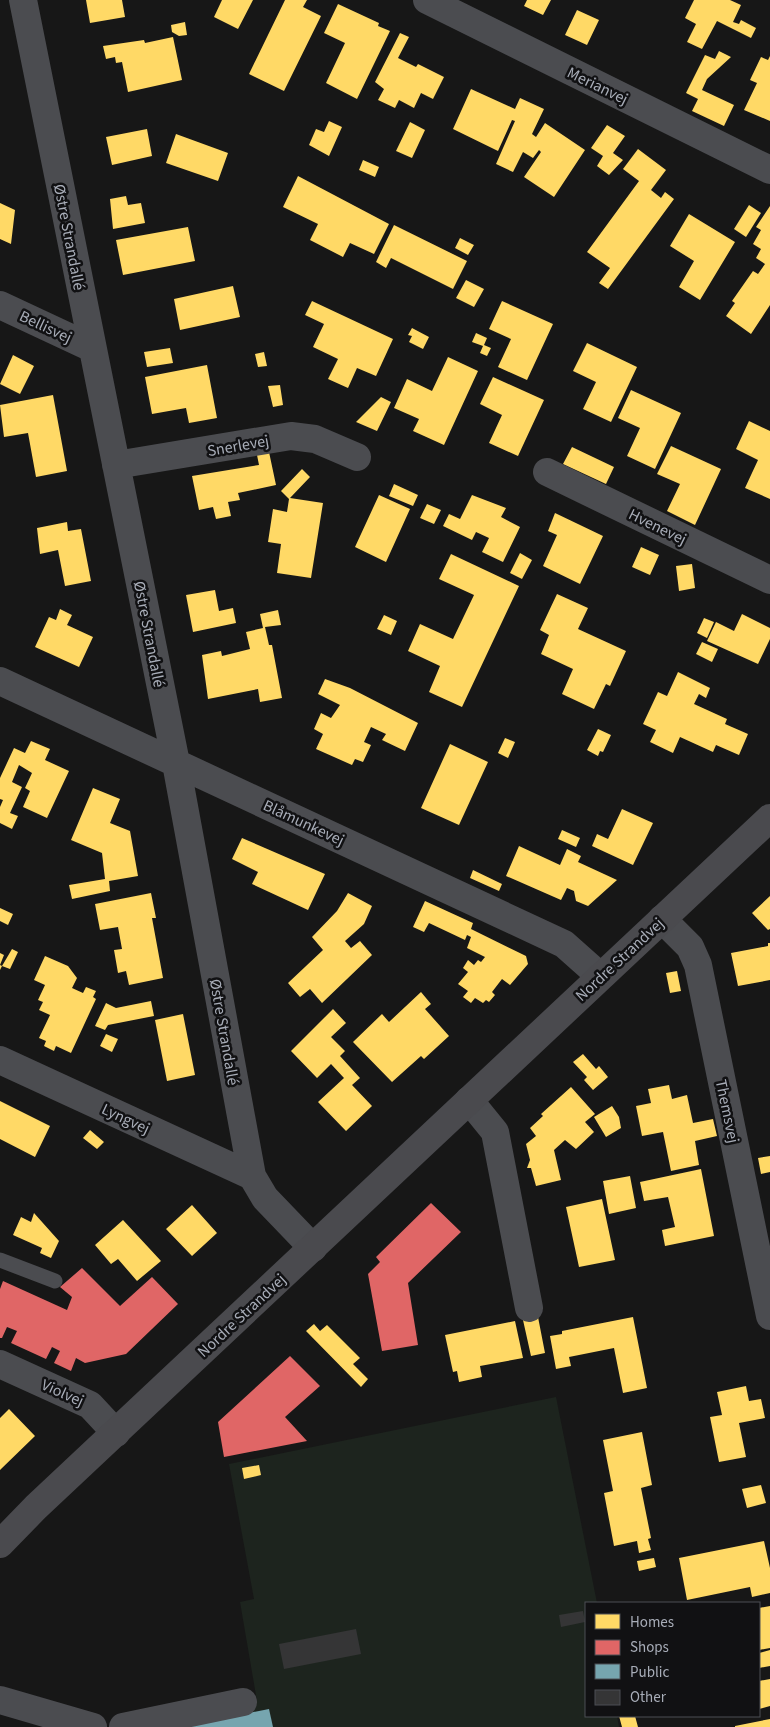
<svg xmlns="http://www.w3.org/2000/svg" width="770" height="1727" font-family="'Source Sans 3',sans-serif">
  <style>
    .green { fill: #1d241e }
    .homes { fill: #ffd966 }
    .shops { fill: #e06666 }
    .public { fill: #76a5af }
    .building { fill: #353536 }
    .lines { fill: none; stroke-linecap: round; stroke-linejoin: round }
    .lane { stroke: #4b4c50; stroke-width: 15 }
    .street { stroke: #4b4c50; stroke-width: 28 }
    .secondary { stroke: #4a4a4e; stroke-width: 28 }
    .labels { text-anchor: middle; stroke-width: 5; stroke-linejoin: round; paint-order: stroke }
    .street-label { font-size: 16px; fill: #a8adb8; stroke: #111113 }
  </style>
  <rect width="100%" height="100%" fill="#171717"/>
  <path class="green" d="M556,1397L597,1603H586V1716H617L619,1727H140L257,1701L240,1602L254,1599L229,1464Z"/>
  <path class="homes" d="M86,0H122L125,17L90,23Z
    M222,0H253L238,29L214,17Z
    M285,0H307L303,7L321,16L284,91L249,74Z
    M527,0H551L543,15L524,6Z
    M694,0H730L741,5L733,22L739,24L741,20L756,28L751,38L717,21L702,49L687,42L696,24L685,18Z
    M338,4L379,23L378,26L390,31L357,99L326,83L345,43L324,33Z
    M577,10L599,20L587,45L565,35Z
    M185,22L187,35L179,36L172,32L171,25Z
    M400,33L409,37L398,58L416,67L418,64L444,77L433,99L421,93L414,108L399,100L395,108L378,100L384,89L375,82Z
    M173,37L182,80L128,92L122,62L116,63L115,57L106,59L103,46L144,40L145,43Z
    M719,51L731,57L707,79L702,90L734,105L724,126L692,111L698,99L686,93L705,55L715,59Z
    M770,56V121L744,110L757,83L750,80L761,57L768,60Z
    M471,89L515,109L520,98L544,109L532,134L536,137L545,123L585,150L554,197L524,177L541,152L539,150L533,158L523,152L513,172L496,164L515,121L512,120L498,151L453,129Z
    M329,121L342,127L329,156L309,145L316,129L324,132Z
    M410,122L425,130L412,158L396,151Z
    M607,125L625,136L613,153L623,160L609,175L597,166L603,156L591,148Z
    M147,129L152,156L112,165L106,137Z
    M176,134L228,153L218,181L166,163Z
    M638,149L666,170L651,190L661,198L665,192L674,199L608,289L599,283L610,268L587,252L639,181L623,169Z
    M363,160L379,167L375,177L359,170Z
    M298,176L389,224L374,254L350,243L343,257L310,240L318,224L283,207Z
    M126,196L128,205L141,203L145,223L113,229L110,199Z
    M0,203L15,210L11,244L0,239Z
    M749,205L761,213L746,237L734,229Z
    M770,206V305L751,334L726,316L735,303L732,301L753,271L758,274L765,264L756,258L761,249L753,244L761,230L756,227Z
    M689,214L735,242L700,300L679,287L694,261L670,246Z
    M394,225L467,261L453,289L391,258L386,268L376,262Z
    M188,227L195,261L123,275L116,240Z
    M460,238L474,245L468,255L455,248Z
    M466,280L484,289L474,307L456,298Z
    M233,286L240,317L180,330L174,299Z
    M312,301L393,339L376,376L357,368L348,388L328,379L338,359L313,347L324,324L305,315Z
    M502,301L553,324L527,380L498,367L511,339L489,329Z
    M412,328L429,337L423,349L409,342L412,336L408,335Z
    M476,333L487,338L484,345L491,348L487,356L480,353L483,346L472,342Z
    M587,343L637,367L611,422L583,409L596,382L573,371Z
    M170,348L173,363L147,367L144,352Z
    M264,352L267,366L258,367L255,354Z
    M13,355L34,366L20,394L0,384Z
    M448,357L478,371L444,445L413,431L419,419L394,408L407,379L432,391Z
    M207,365L217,418L189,423L186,408L152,414L145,377Z
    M493,377L544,400L518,456L489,443L502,415L480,404Z
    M280,385L283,405L273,407L268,386Z
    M631,390L681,413L655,469L627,456L640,428L618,418Z
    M53,395L67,471L36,477L28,433L4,437L0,405Z
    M381,397L391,402L377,431L356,422Z
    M749,421L770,431V499L745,488L758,460L736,449Z
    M671,446L721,469L695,525L667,511L680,484L657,474Z
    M572,447L614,467L606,484L563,464Z
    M269,452L276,485L238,493L240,500L228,502L231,516L216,519L213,507L199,510L192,476L259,465L257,455Z
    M302,469L310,477L290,498L323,503L311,578L277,573L281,544L268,542L273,509L287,512L289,499L281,491Z
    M394,484L418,495L413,506L389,496Z
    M379,495L410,509L386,562L355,547Z
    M472,495L506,508L501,517L520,527L503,562L482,552L489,538L476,532L472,540L443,526L449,514L460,519Z
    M427,504L441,510L434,524L420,518Z
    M555,513L603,536L580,584L543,566L557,535L548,531Z
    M67,522L68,531L81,529L91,581L65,586L58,550L40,554L37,528Z
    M641,547L659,555L650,575L632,567Z
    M520,553L532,560L522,579L510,573Z
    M451,554L519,586L462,707L429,692L440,666L408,651L420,624L453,639L474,595L439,579Z
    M692,564L695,588L679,591L676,566Z
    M215,590L219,611L233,608L236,623L193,632L186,595Z
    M557,594L588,608L578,629L626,651L610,686L606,684L594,709L562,694L573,669L541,654L549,635L540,630Z
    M60,609L72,615L67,625L93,637L79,667L35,647L49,617L56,620Z
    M278,610L281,625L265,627L269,645H272L282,698L260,702L258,689L208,699L202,655L221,651L222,656L250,649L246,632L263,628L260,614Z
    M742,614L770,628V639L758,664L707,641L716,622L734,631Z
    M384,615L397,621L391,635L377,629Z
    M704,618L714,622L707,638L697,633Z
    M702,642L718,649L712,662L696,654Z
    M678,672L710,688L706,698L699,694L694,704L727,719L725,724L748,734L739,755L716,745L713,752L680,737L673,753L650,742L656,730L643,724L658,692L667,696Z
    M325,679L350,688L418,723L405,751L382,740L386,734L371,727L364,742L371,745L363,762L355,759L352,765L316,749L323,734L314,729L321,713L331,718L340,705L318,694Z
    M598,729L611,735L603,752L600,751L598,756L587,750Z
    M505,738L515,742L508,758L498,753Z
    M31,741L50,749L45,760L69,771L47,818L23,807L30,791L25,788L32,773L19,765L12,782L22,787L10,813L18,816L12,829L0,823V807L3,800L0,799V778L14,748L25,753Z
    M450,744L488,762L459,825L421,808Z
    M93,788L120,799L110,823L130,831L138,876L109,881L110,891L72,899L69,885L105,879L102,853L71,840Z
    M622,809L653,823L633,865L592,846L597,834L608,839Z
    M562,830L580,838L576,847L558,839Z
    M242,838L325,874L308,910L252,884L258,872L232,859Z
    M519,846L560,865L567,849L581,856L578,862L617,880L588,906L576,901L574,891L567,888L561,900L506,876Z
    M473,870L502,884L499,891L470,878Z
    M151,893L156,918H152L163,978L129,985L126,971L118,973L114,950L122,949L118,927L100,930L95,904Z
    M348,893L372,906L364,924L345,941L351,948L360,941L372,955L322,1003L310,989L300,997L288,983L323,950L312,937L337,911Z
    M770,896V929L768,930L752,913Z
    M425,901L473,923L471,929L526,956L528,964L510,985L502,979L492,992L495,995L489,1002L486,1000L483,1003L475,998L471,1003L463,997L468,991L458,984L468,972L463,968L468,960L474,965L478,960L481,962L485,957L467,948L471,937L467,935L465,940L429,923L424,932L413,927Z
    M0,908L13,914L8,925L0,921Z
    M768,943H770V980L738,986L731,953L768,946Z
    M12,949L18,952L10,969L2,966L0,970V953L4,955L0,965L2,966Z
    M45,956L68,966L77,978L72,988L83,993L86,987L96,991L93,997L96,999L71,1053L56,1046L54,1051L44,1046L46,1041L39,1038L50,1015L39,1010L43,1002L38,1000L45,985L34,980Z
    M677,971L681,991L670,993L666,973Z
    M421,992L431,1004L425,1009L449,1036L424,1059L421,1056L392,1082L353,1042L382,1014L389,1022Z
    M151,1001L154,1016L108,1025L105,1030L95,1026L106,1003L116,1008Z
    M333,1009L346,1023L331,1037L345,1051L340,1056L360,1078L352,1085L372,1106L346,1131L318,1102L344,1078L331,1064L317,1078L291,1051Z
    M183,1014L195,1075L167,1081L155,1020Z
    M106,1034L118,1039L112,1052L100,1046Z
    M583,1054L596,1069L599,1066L608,1077L593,1090L584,1080L587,1077L573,1062Z
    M669,1085L672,1099L687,1095L693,1123L713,1119L717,1136L695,1141L699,1165L671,1171L663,1132L642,1136L636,1106L651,1103L648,1089Z
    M571,1087L595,1114L585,1122L594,1132L576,1149L565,1140L554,1150L561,1180L536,1186L531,1168H527L530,1160L526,1144L536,1136L530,1128L543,1116L541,1114Z
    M0,1101L50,1126L35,1157L0,1139Z
    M612,1106L619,1117L621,1128L606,1137L594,1117Z
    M90,1130L104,1142L97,1149L83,1138Z
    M770,1156V1172L761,1174L758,1158Z
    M701,1169L714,1236L665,1246L662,1230L675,1227L668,1197L644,1201L640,1182Z
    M630,1176L636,1208L609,1214L603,1181Z
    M602,1199L615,1260L579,1267L566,1207Z
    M192,1205L217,1233L192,1256L166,1229Z
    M34,1213L59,1241L51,1258L40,1253L42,1248L13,1235L21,1217L31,1222Z
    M123,1220L161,1261L137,1281L118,1259L111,1264L95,1245Z
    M538,1317L545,1353L531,1356L523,1320Z
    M633,1317L647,1388L623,1393L614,1348L569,1357L571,1366L556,1369L550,1336L562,1334V1331Z
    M515,1321L523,1358L480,1366L482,1377L459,1382L457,1371L453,1372L445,1335Z
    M314,1324L320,1331L327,1325L360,1358L353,1364L368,1379L361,1387L306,1331Z
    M746,1386L749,1401L761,1399L765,1418L739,1423L746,1457L719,1462L710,1417L722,1415L717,1392Z
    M9,1409L35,1436L0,1470V1418Z
    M642,1432L652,1485L641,1488L651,1538L648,1539L651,1550L639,1553L637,1541L614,1546L604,1493L613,1491L603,1440Z
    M259,1465L261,1475L244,1479L242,1468Z
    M761,1485L766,1503L747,1508L742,1489Z
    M764,1541L770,1568V1593L752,1597L750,1587L687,1600L679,1558Z
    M654,1558L656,1567L639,1571L637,1561Z
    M770,1606V1648L759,1650V1608Z
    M770,1650V1666L759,1668V1653Z
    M770,1679V1706L759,1709V1681Z
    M619,1716H635L638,1727H622Z
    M770,1719V1727H735V1726Z"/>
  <path class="shops" d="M431,1203L461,1232L408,1283L418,1345L382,1351L368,1274L380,1262L376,1257Z
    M82,1268L120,1306L152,1277L178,1304L126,1354L85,1363L76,1358L71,1371L54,1363L60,1351L52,1347L46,1359L11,1343L17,1331L7,1327L2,1338H0V1289L3,1281L67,1310L72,1297L60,1287Z
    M290,1356L320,1386L285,1417L307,1441L224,1457L218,1422Z"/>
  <path class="public" d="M269,1709L273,1727H183V1726Z"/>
  <path class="building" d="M583,1611L585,1622L561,1627L559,1615Z
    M356,1629L361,1654L284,1669L279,1644Z"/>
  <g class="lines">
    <path class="lane" d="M0,1260L55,1281"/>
    <path class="street" d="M23,0L176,763L252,1176L265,1198L313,1248
      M427,0L770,170
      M0,305L92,348
      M116,465L291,436L315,439L357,457
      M547,472L770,580
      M0,681L564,944L600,976
      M662,919L690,947L698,965L770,1316
      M0,1060L252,1176
      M469,1100L495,1132L529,1308
      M0,1364L90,1405L116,1433
      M0,1700L93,1727
      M123,1727L243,1702"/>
    <path class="secondary" d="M0,1544L36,1507L770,818"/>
  </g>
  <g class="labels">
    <g class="street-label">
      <text transform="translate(598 85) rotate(26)" y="6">Merianvej</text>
      <text transform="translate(70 237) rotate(79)" y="6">Østre Strandallé</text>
      <text transform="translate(46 326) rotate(25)" y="6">Bellisvej</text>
      <text transform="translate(238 445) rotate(-10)" y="6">Snerlevej</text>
      <text transform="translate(658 526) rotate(26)" y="6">Hvenevej</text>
      <text transform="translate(150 634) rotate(79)" y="6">Østre Strandallé</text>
      <text transform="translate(304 822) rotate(25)" y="6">Blåmunkevej</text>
      <text transform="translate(619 959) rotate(-43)" y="6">Nordre Strandvej</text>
      <text transform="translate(225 1032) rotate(80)" y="6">Østre Strandallé</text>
      <text transform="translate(728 1111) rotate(78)" y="6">Themsvej</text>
      <text transform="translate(126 1118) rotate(25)" y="6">Lyngvej</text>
      <text transform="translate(241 1315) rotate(-43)" y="6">Nordre Strandvej</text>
      <text transform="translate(63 1392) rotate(24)" y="6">Violvej</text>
    </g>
  </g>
  <rect x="585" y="1602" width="175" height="115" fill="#111113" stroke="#4d4f55"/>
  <rect x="595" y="1614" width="25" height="15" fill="#ffd966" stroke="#4d4f55"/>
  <text x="630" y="1627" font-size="15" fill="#a8adb8">Homes</text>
  <rect x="595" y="1640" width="25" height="15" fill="#e06666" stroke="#4d4f55"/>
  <text x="630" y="1652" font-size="15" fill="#a8adb8">Shops</text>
  <rect x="595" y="1664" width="25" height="15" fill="#76a5af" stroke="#4d4f55"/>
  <text x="630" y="1677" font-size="15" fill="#a8adb8">Public</text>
  <rect x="595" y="1690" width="25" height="15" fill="#353536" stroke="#4d4f55"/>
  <text x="630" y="1702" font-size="15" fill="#a8adb8">Other</text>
</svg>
